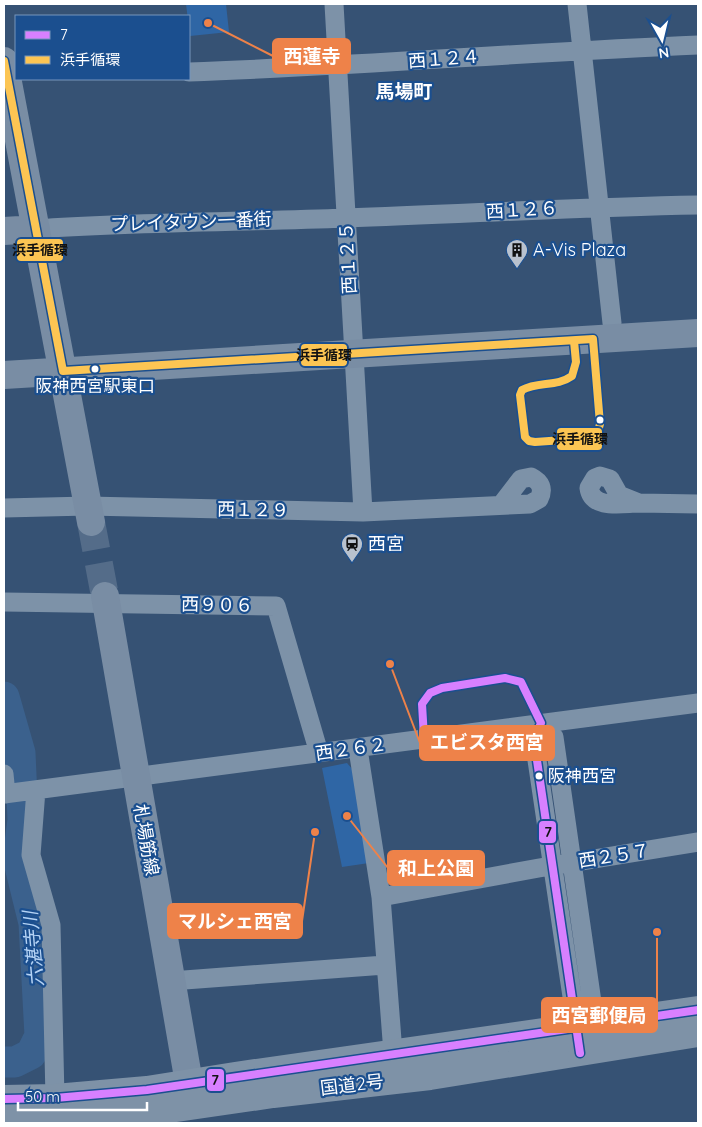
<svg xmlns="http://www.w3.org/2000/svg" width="702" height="1127" font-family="Quicksand,'Noto Sans JP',sans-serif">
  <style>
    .green { fill: #2f66a5 }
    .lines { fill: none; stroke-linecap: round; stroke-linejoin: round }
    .river { stroke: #3b618d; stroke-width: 31 }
    .secondary-tunnel { stroke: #546c89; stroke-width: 28; stroke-dasharray: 28 14; stroke-linecap: butt }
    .street { stroke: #7d92a8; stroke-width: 19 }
    .secondary { stroke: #798da4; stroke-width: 28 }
    .highway { stroke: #7e92a7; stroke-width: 28 }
    .bus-1-casing { stroke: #1b4f8f; stroke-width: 11 }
    .bus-2-casing { stroke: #1b4f8f; stroke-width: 11 }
    .bus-1 { stroke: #d880ff; stroke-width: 8 }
    .bus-2 { stroke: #fcc553; stroke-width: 8 }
    .bus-dot { fill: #fff; stroke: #1b4f8f; stroke-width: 2 }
    .labels { text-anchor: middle; stroke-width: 4.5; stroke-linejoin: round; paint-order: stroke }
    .bus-label { font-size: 17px; fill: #fff; stroke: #1b4f8f }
    .street-label { font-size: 18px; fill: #fff; stroke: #1b4f8f }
    .poi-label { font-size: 18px; fill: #fff; stroke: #1b4f8f; text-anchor: start }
    .neighbourhood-label { font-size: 19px; font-weight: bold; fill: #fff; stroke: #1b4f8f }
    .water-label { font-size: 19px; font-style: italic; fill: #b5d3f5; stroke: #1b4f8f }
    .leader { fill: none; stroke: #ee8249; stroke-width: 2 }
    .callout-dot { fill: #ee8249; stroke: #1b4f8f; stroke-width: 2 }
    .callout { fill: #ee8249; stroke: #ee8249; stroke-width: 2 }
    .callout-label { font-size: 19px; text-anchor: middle; font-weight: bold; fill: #fff }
    .line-badge { stroke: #1b4f8f; stroke-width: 2 }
    .pale-badge-label { font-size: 14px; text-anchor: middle; font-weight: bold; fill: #111 }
  </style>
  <rect width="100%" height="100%" fill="#365274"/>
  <path class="green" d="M186,4H226L229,32L190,36Z
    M347,763L353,770L369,863L342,867L322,768Z"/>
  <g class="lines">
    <path class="river" d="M4,697L20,753L23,820L18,858L34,923L40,1036L31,1054L15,1062H4"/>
    <path class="secondary-tunnel" d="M91,522L105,596"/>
    <path class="street" d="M334,4L363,512
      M577,4L612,323
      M189,72C359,66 528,52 698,45
      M36,229C139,222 243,222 346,218C464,214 581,207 698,205
      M600,476L610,479L619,495L639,503C623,503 592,510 589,488L595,478Z
      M639,503L698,504
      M4,508L88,506L363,512L530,504L539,499C544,489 541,482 531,477L521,479L501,505
      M4,602L276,606L319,753
      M541,723L534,740L578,1037
      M541,723L554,737L597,1037
      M358,749L381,897L393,1053
      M4,774L6,794
      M36,790L31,855L51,925L55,1098
      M4,794L698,703
      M381,897L539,868L698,842
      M171,981L385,965"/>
    <path class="secondary" d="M4,61L91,522
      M4,231L36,229
      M4,375L698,333
      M105,596L189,1083"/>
    <path class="highway" d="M4,1099L55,1098L147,1090L235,1076L698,1010
      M4,1120L55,1119L149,1112L273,1094L430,1076L698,1033"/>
    <g class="bus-1-casing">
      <path id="bus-1" d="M424,738L422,704L430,693L442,688L505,678L521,682L541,723L534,740L580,1053
        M4,1099L55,1098L147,1090L698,1010"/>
    </g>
    <g class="bus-2-casing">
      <path id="bus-2" d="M4,61L63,371L593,339L600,424L597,435L592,438L535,442L529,441L525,437L520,395L522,390C538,381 557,387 572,376L576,362L574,341"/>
    </g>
    <use href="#bus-1" class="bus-1"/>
    <use href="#bus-2" class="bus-2"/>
  </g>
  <defs>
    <g id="building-pin" transform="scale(1.125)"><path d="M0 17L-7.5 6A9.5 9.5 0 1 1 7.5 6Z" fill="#b9c2ce" stroke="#1b4f8f"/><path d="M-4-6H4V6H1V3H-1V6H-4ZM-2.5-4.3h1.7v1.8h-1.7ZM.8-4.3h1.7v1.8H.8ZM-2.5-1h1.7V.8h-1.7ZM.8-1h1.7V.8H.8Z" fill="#111"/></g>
    <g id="station-pin" transform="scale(1.125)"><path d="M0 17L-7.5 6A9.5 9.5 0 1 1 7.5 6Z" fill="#b9c2ce" stroke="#1b4f8f"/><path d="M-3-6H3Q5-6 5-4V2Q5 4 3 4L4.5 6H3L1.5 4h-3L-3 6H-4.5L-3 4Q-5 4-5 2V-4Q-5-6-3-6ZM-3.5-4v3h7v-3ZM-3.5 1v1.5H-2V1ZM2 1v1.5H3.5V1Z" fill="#111"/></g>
  </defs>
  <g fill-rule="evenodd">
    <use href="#building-pin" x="517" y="250"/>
    <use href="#station-pin" x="352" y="544"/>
  </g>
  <g class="bus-dot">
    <circle cx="95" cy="369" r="4.5"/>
    <circle cx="600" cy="420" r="4.5"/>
    <circle cx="539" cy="776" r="4.5"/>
  </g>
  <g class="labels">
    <g class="bus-label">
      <text x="95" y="392">阪神西宮駅東口</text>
      <text x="548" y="782" text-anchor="start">阪神西宮</text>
    </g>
    <g class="street-label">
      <text transform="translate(444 59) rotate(-4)" y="6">西１２４</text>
      <text transform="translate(522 210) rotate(-3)" y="6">西１２６</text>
      <text transform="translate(191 222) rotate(-2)" y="6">プレイタウン一番街</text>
      <text transform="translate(348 258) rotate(-93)" y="6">西１２５</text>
      <text transform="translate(253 510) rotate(1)" y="6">西１２９</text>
      <text transform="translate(217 605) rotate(1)" y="6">西９０６</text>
      <text transform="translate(351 749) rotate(-8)" y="6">西２６２</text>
      <text transform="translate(146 840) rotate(80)" y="6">札場筋線</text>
      <text transform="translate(614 856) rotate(-9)" y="6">西２５７</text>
      <text transform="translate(352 1085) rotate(-7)" y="6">国道2号</text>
    </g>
    <g class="poi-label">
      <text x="533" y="256">A-Vis Plaza</text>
      <text x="368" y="550">西宮</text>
    </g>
    <g class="neighbourhood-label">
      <text x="404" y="98">馬場町</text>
    </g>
    <g class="water-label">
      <text transform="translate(33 949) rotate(-95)" y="7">六湛寺川</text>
    </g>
  </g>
  <path class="leader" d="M208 23L273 56M390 664L420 743M347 816L388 868M315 832L302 921M657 932L657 1015"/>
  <g class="callout-dot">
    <circle cx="208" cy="23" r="5"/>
    <circle cx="390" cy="664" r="5"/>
    <circle cx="347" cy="816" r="5"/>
    <circle cx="315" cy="832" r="5"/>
    <circle cx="657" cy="932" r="5"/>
  </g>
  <g class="callout">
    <rect x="273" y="39" width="77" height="34" rx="5"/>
    <rect x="420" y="726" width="134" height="34" rx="5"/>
    <rect x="388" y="851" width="96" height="34" rx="5"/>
    <rect x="168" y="904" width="134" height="34" rx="5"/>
    <rect x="542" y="998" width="115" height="34" rx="5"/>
  </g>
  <g class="callout-label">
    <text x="312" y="63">西蓮寺</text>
    <text x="487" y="749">エビスタ西宮</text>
    <text x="436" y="875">和上公園</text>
    <text x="235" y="928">マルシェ西宮</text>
    <text x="599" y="1022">西宮郵便局</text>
  </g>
  <g class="line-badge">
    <rect x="16" y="238" width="48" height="24" rx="5" fill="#fcc553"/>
    <rect x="300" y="343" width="48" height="24" rx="5" fill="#fcc553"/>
    <rect x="556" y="427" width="47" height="24" rx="5" fill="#fcc553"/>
    <rect x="538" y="820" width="19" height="24" rx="5" fill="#d880ff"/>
    <rect x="206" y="1068" width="19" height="24" rx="5" fill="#d880ff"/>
  </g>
  <g class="pale-badge-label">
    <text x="40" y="255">浜手循環</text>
    <text x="324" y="360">浜手循環</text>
    <text x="580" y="444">浜手循環</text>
    <text x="548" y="837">7</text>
    <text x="215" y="1085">7</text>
  </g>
  <rect width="702" height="1127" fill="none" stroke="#ffffff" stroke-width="10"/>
  <rect x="15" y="15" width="175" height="65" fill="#1b4f8f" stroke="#7695bc"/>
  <rect x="25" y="31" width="25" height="8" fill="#d880ff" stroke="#7695bc"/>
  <text x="60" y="40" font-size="15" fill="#ffffff">7</text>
  <rect x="25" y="56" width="25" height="8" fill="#fcc553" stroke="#7695bc"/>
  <text x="60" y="65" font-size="15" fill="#ffffff">浜手循環</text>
  <g transform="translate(662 40) rotate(172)" stroke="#1b4f8f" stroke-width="4" paint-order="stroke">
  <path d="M0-4L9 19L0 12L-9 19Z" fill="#ffffff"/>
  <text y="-8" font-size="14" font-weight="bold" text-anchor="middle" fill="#ffffff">N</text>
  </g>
  <path d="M18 1102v8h129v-8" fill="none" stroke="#ffffff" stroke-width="2.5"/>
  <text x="25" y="1102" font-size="15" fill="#ffffff" stroke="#1b4f8f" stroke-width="4" paint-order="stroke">50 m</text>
</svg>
